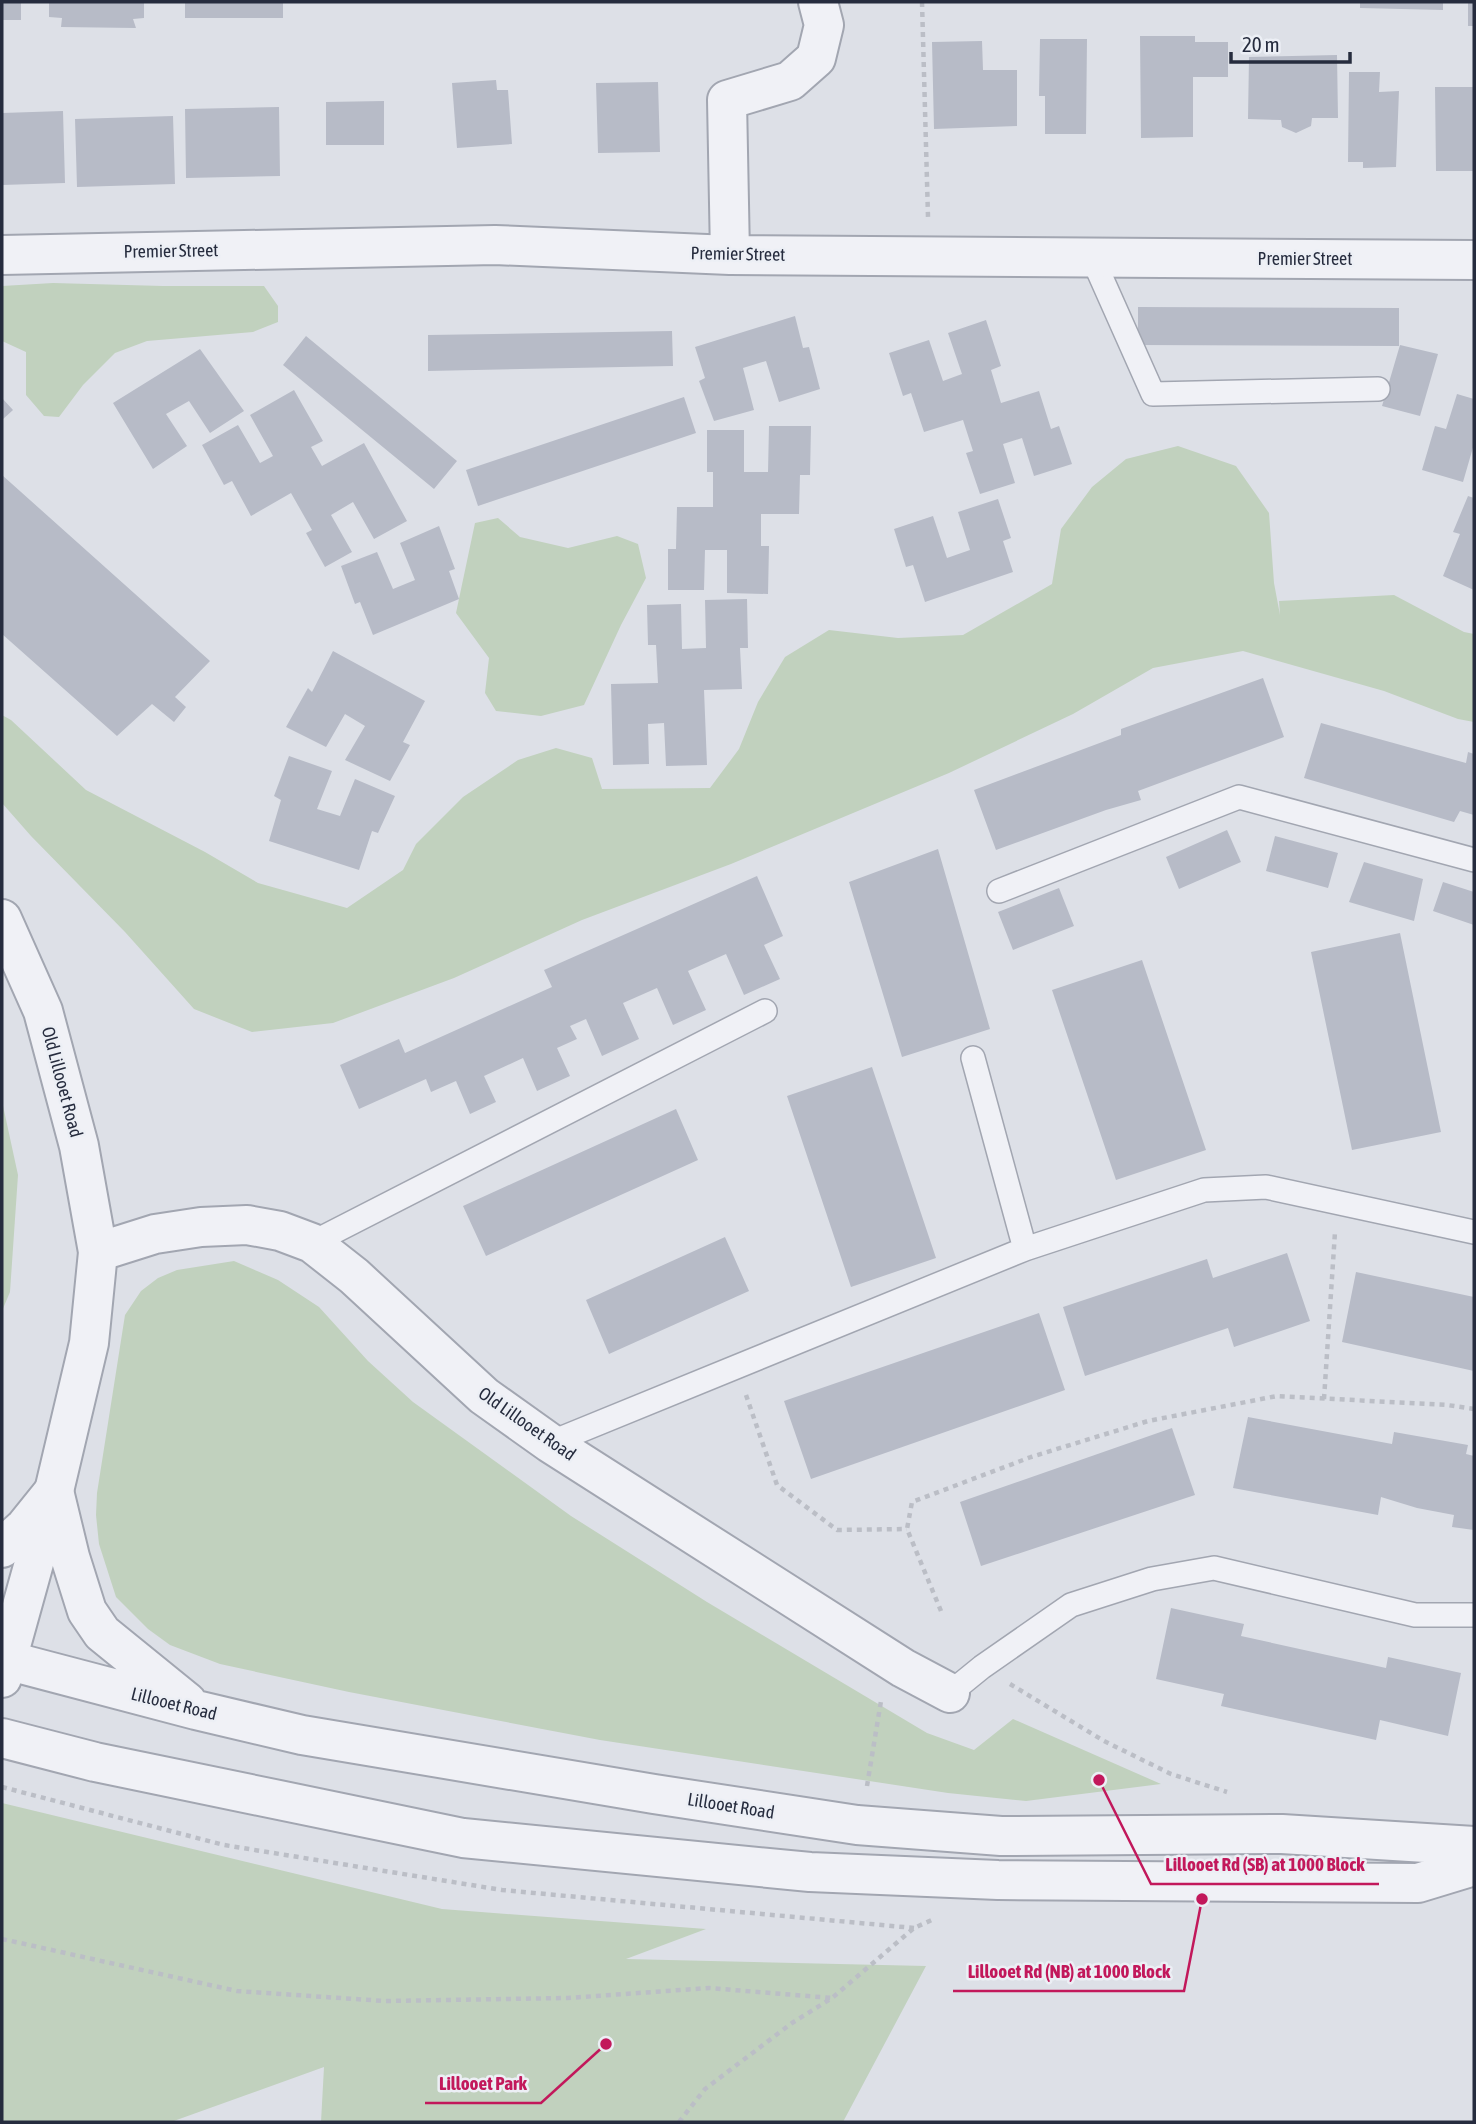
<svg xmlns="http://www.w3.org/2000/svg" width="1476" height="2124" font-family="'Asap Condensed',sans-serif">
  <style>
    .green { fill: #c1d1be }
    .building { fill: #b7bbc7 }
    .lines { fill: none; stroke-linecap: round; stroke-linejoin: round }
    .service-casing { stroke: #a2a6b1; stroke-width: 26 }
    .minor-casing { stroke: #a2a6b1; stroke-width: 42 }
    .tertiary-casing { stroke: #a2a6b1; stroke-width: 42 }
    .path { stroke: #bbbec6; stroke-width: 4.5; stroke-dasharray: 5 5; stroke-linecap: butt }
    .service { stroke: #f0f1f6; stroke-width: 23 }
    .minor { stroke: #f0f1f6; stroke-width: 38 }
    .tertiary { stroke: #f0f1f6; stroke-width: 38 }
    .labels { text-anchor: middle; stroke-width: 5; stroke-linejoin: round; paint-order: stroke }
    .street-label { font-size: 18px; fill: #262c3e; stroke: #eceff5 }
    .leader { fill: none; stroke: #c2185b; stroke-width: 2.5 }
    .callout-dot { fill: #c2185b; stroke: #eceff5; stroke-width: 2.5 }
    .callout-label { font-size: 19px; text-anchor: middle; font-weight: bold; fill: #c2185b; stroke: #eceff5; stroke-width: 5; stroke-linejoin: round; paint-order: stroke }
  </style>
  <rect width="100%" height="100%" fill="#dde0e7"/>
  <path class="green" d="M53,283L163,286H264L278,306V322L253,332L147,341L115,353L83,385L59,417L44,416L26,395V352L2,341V286Z
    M1178,446L1236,466L1269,513L1274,583L1280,615L1279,601L1394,595L1464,632L1474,634V722L1458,719L1384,691L1243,651L1153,668L1073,714L949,773L731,864L582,920L454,978L333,1023L252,1032L194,1009L125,932L31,836L2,803V715L11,720L86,790L205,852L258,883L347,908L403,870L416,844L463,797L518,760L556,748L592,758L602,789L710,788L739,749L758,702L785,657L829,630L898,638L963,635L1052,584L1061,529L1092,487L1126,459Z
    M498,518L520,537L568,548L617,536L638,544L646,578L621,625L584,705L541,716L496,711L485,693L489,658L456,613L475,523Z
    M2,1101L18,1175L10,1292L2,1311Z
    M234,1261L278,1280L319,1307L368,1361L413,1402L571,1516L707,1602L927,1733L974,1750L1013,1719L1161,1784L1026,1801L948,1793L600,1740L349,1692L220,1664L170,1645L148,1629L116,1597L99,1544L96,1515L97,1493L125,1315L141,1291L158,1278L177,1270Z
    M2,1803L442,1909L706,1929L626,1959L926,1966L843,2122H321L324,2067L171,2122H2Z"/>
  <path class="building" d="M2,2H21V20H2Z
    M49,2H144V18L133,19L136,28L61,27L62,18L49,17Z
    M185,2H283V18H185Z
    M1360,2H1443V10L1360,8Z
    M1468,2H1474V26H1468Z
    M1140,36H1195V42H1228V77H1193V137L1141,138Z
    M1040,39H1087L1086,134H1045V96H1039Z
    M982,41L983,70H1017V126L934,129L932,42Z
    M1337,55L1338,118H1312L1311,126L1296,133L1282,127L1281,120L1248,119L1249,57Z
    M1349,72H1380L1379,92L1399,91L1396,167L1363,168V162H1348Z
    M496,80L497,90H508L512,144L457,148L452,83Z
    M658,82L660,152L598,153L596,83Z
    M1435,87H1474V171H1436Z
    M384,101V145H326V102Z
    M279,107L280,176L186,178L185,109Z
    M63,111L65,183L2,185V113Z
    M173,116L175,184L77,187L75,119Z
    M1138,307L1399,308V346L1138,345Z
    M795,316L803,348L809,347L820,389L779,402L766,361L743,368L754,410L714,421L699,381L705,378L695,347Z
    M986,320L1001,366L991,370L1001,403L1039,391L1051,429L1059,426L1072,464L1034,476L1022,438L1003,444L1015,483L980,494L966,453L973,451L963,420L924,432L911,393L903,396L889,353L929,340L943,381L962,374L948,333Z
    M672,331L673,366L428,371V335Z
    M306,336L457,461L434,489L283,365Z
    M1400,345L1438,354L1420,416L1382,406Z
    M200,349L244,411L210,433L189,401L166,414L187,446L153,469L113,403Z
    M294,390L323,441L311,447L322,466L364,443L407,521L374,539L353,502L331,515L352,552L325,567L306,533L312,530L291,493L251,516L232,481L224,485L202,445L238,425L260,463L273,456L250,415Z
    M1457,394L1474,399V444L1463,482L1422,470L1435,426L1446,429Z
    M684,397L696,433L478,506L466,470Z
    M2,398L13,410L2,420Z
    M769,426H811L810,475H800L799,514H761V546H769L768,594L727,593V550H705L704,590H668V549H676L677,507H713V472H707V430H744V472H768Z
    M2,475L210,661L175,697L186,707L174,722L152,704L117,736L2,634Z
    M1468,496L1474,498V590L1443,576L1460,534L1453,532Z
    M998,499L1011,538L1003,541L1013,572L925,602L913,565L906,567L894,529L933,516L947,558L970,550L958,512Z
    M439,526L455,569L449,571L459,599L373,635L360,602L355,604L341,566L377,552L393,589L415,580L400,543Z
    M747,599L748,648H740L742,689L704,690L707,765L666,766L664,723L648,724L649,764L613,765L611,684L658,683L656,645H648L647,605L681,604L682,649L706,648L705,600Z
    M333,651L425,701L403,742L410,745L390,781L345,760L365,726L345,714L326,747L286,727L308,688L312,692Z
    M1263,678L1284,737L1138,791L1141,800L1106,810L996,850L974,790L1121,735V729Z
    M1321,723L1466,763L1468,752L1474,754V815L1460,811L1454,822L1304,778Z
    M289,756L332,771L317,809L340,816L355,779L395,796L378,833L372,831L359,870L269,841L281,800L274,796Z
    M1227,830L1241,862L1179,889L1166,857Z
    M1275,836L1338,853L1328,888L1266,871Z
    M938,849L990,1029L902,1057L849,882Z
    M1364,862L1423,879L1414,921L1349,902Z
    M757,876L783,936L764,945L780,979L744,995L726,954L688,971L706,1010L673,1025L657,988L623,1003L639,1039L602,1056L586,1019L570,1026L577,1039L557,1048L570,1076L537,1091L523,1058L484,1076L496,1102L470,1114L456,1081L431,1092L426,1079L359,1109L340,1065L399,1039L405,1053L552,987L544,970Z
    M1443,882L1474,892V925L1433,911Z
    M1059,888L1074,926L1013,950L998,912Z
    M1400,933L1441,1132L1352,1150L1311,952Z
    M1142,960L1206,1150L1116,1180L1052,990Z
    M872,1067L936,1258L851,1287L787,1096Z
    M676,1109L698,1160L486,1256L463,1206Z
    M725,1237L749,1291L609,1354L586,1300Z
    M1287,1253L1310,1321L1234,1347L1228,1328L1085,1376L1063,1307L1207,1259L1213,1278Z
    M1356,1272L1474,1297V1371L1342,1342Z
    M1039,1313L1065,1390L811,1479L784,1401Z
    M1248,1417L1392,1444L1394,1432L1468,1445L1466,1454L1474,1456V1530L1452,1527L1454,1515L1417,1508L1381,1497L1378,1515L1233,1488Z
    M1172,1428L1195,1495L981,1566L960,1502Z
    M1171,1608L1244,1624L1241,1636L1386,1668L1388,1657L1461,1673L1448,1736L1380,1720L1376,1740L1221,1706L1224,1694L1156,1679Z"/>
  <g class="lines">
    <g class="service-casing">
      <path id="service" d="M1092,257L1153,394L1378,389
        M999,891L1239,797L1474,860
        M973,1058L1025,1249
        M312,1243L765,1011
        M550,1443L1025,1249L1204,1190L1266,1187L1474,1232
        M950,1693L982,1667L1071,1605L1152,1579L1214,1568L1415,1615H1474"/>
    </g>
    <g class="minor-casing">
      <path id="minor" d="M2,255L495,245L730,255L1474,260
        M730,255L727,100L790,81L816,58L824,25L818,2
        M2,919L43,1011L79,1146L98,1252L89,1343L54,1491L2,1678
        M98,1252L155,1234L201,1227L247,1225L280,1231L312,1243L354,1276L484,1396L550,1443L903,1668L950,1693"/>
    </g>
    <g class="tertiary-casing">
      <path id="tertiary" d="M54,1491L70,1557L87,1611L102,1633L187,1702
        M2,1548L25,1527L54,1491
        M2,1659L196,1710L302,1735L654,1794L857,1825L1001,1836L1282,1834L1474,1846
        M2,1738L95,1762L463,1838L810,1872L998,1880L1418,1883L1474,1866"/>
    </g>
    <path class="path" d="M922,2L928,217
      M746,1395L777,1485L837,1530L907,1529
      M1324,1399L1335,1232
      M941,1611L907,1529L912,1502L1031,1457L1148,1421L1277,1396L1447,1405L1474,1409
      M1010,1684L1104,1741L1171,1774L1227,1792
      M867,1786L881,1701
      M2,1787L224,1845L502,1890L914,1928
      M2,1939L237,1991L384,2001L568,1998L709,1988L832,1998
      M679,2122L705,2089L792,2023L832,1998L914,1928L934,1919"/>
    <use href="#service" class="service"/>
    <use href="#minor" class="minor"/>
    <use href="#tertiary" class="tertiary"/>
  </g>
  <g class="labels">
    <g class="street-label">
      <text transform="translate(171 251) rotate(-1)" y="6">Premier Street</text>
      <text transform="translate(738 254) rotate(1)" y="6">Premier Street</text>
      <text x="1305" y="265">Premier Street</text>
      <text transform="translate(62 1082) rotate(75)" y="6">Old Lillooet Road</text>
      <text transform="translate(527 1424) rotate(35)" y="6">Old Lillooet Road</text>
      <text transform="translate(174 1704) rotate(14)" y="6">Lillooet Road</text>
      <text transform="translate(731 1806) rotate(9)" y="6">Lillooet Road</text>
    </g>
  </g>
  <path class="leader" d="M1099 1780L1151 1884H1379M1202 1899L1184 1991H953M606 2044L541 2103H425"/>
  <g class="callout-dot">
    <circle cx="1099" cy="1780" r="7"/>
    <circle cx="1202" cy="1899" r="7"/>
    <circle cx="606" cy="2044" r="7"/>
  </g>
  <g class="callout-label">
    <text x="1265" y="1871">Lillooet Rd (SB) at 1000 Block</text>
    <text x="1069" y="1978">Lillooet Rd (NB) at 1000 Block</text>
    <text x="483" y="2090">Lillooet Park</text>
  </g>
  <rect width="1476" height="2124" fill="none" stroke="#262c3e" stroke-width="7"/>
  <path d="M1231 52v10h119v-10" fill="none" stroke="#262c3e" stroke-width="3.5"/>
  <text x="1242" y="52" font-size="21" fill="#262c3e" stroke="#eceff5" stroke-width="5" paint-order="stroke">20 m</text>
</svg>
